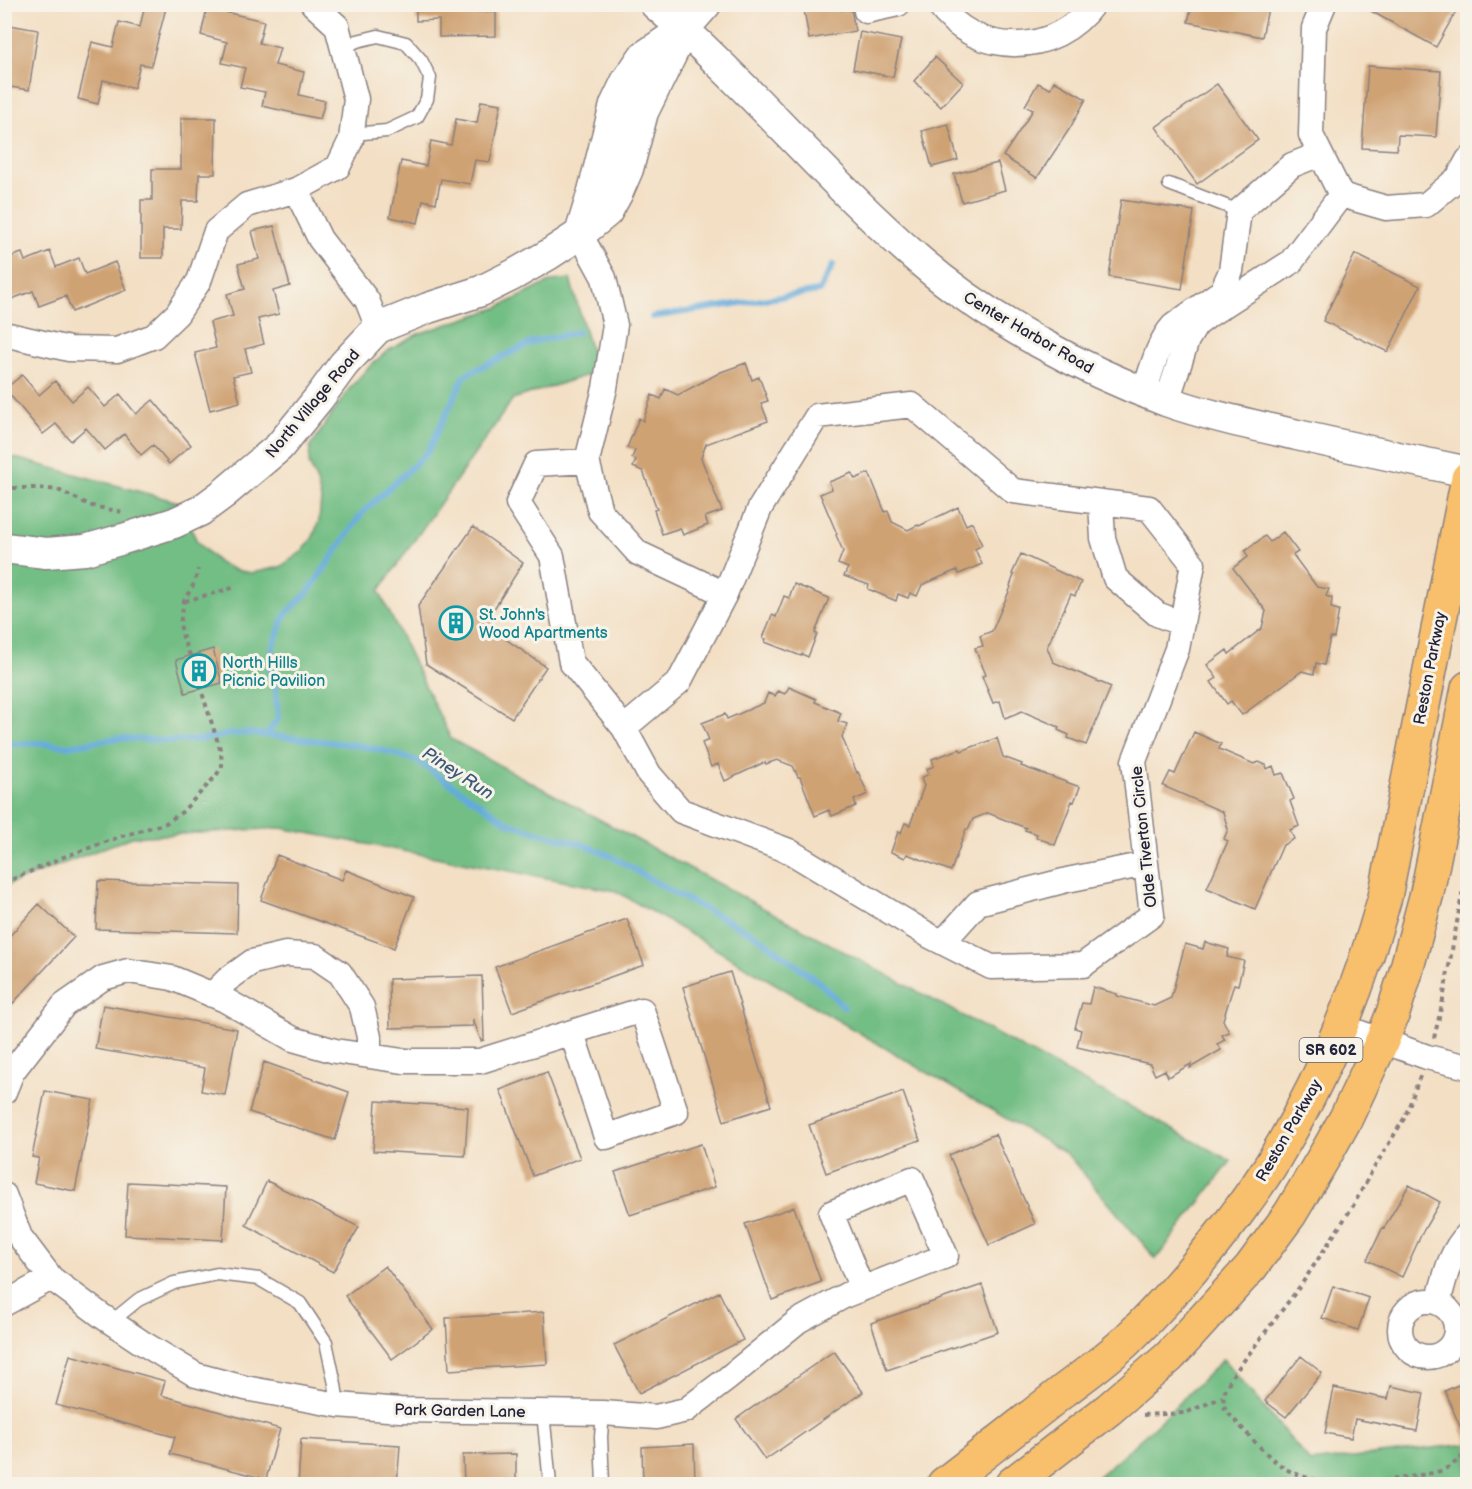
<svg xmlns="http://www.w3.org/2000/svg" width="1472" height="1489" font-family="'Balsamiq Sans',sans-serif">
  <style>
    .forest { fill: #73be85; stroke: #4a7060; stroke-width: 1.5 }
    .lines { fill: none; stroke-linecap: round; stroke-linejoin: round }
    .stream { stroke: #64abdb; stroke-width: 6 }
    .building { fill: #cfa273 }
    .service-casing { stroke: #8a8080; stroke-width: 15 }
    .minor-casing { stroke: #8a8080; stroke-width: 27 }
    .tertiary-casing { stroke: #8a8080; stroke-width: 33 }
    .primary-casing { stroke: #8a8080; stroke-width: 36 }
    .path { stroke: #8a8080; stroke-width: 4; stroke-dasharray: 4.5 4.5; stroke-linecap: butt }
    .service { stroke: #fff; stroke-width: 12 }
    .minor { stroke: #fff; stroke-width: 24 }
    .tertiary { stroke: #fff; stroke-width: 30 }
    .primary { stroke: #f8bf6c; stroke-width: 33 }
    .labels { text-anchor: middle; stroke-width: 6; stroke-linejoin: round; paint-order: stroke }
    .shield { fill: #f7f3e8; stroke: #62616f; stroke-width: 1.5 }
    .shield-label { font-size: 15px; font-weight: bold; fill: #22223b }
    .street-label { font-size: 16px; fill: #22223b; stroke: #f7f3e8 }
    .culture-label { font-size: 16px; fill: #0d838f; stroke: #f7f3e8; text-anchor: start }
    .water-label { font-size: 18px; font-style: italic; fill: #3c597b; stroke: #f7f3e8 }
  </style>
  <rect width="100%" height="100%" fill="#f7f3e8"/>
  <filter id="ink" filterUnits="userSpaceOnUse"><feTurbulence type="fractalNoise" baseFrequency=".0167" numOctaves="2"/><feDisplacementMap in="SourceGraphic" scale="12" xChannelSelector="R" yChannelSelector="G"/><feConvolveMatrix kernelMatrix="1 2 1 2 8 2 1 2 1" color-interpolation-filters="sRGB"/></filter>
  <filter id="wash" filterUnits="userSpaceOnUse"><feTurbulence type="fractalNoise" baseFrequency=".008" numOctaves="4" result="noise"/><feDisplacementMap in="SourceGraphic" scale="24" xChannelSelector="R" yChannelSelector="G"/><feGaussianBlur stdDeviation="1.35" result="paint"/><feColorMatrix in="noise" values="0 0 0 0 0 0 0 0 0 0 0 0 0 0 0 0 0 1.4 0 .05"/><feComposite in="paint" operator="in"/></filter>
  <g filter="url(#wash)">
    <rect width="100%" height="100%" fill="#f3dfc4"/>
    <path class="forest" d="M570,279L597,372L513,399L379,591L451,739L1231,1161L1156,1259L1067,1154L616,891L281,828L132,837L5,886L4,455L178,502L198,543L219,563L235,570L252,573L280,567L303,551L313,537L319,521L321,499L317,482L309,463L310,447L349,389L367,369L387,351L418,334L497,308L552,281Z
      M1223,1359L1310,1462L1467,1444V1484H1089C1137,1444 1180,1403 1223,1359Z"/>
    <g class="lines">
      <path class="stream" d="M652,317L819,291L833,265
        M267,735L278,718L276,692L270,670L273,646L285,615L309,591L362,513L427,453L465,375L533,342L578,332
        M4,746L12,744L40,743L67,746L119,738L168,741L197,740L232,734L250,733L357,745L385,751L417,761L507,822L536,832L579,843L609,855L676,894L757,936L820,983L844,1007"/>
    </g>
    <g id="blocks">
      <path class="building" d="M145,4H167L151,66L140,64L134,88L103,80L98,104L78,99L92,42L113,47L119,22L140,27Z
        M416,4H478V12L496,11V36L439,37V20L416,21Z
        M803,4H840L841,10L851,8L855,31L809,39Z
        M1192,4H1269L1262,37L1188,22Z
        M1358,4H1460L1436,47Z
        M207,8L264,21L259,43L280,48L275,65L304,72L299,95L325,101L320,119L262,106L265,92L240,87L245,68L222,63L227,42L201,35Z
        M4,24L38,30L29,90L4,86Z
        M860,32L901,40L893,77L853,69Z
        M935,57L963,83L941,107L914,81Z
        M1368,66L1441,71L1436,137L1398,135L1397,150L1362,148Z
        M1054,81L1086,99L1070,128L1037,178L1003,156L1033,110L1025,106L1038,83L1050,89Z
        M1217,84L1258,140L1197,184L1156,127Z
        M481,101L501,104L490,162L475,160L470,184L441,179L436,203L423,200L418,223L390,217L401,161L426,166L431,141L451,145L456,119L477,123Z
        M181,118H216L215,174H199L198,201H182L181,229H163V258H141V200H152V169H181Z
        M948,124L958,160L932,167L922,131Z
        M998,163L1005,190L962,202L954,174Z
        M1121,200L1194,211L1182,289L1109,277Z
        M274,226L290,286L273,291L279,314L258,319L264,344L245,349L251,372L233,376L240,402L210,410L195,353L216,348L210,322L233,316L227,294L245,289L238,264L259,259L252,231Z
        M50,251L56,267L79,258L85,274L115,262L126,290L72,312L66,296L39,306L33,291L4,302V259L22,253L25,261Z
        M1355,254L1420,286L1388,352L1323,321Z
        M746,363L752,380L759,377L768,401L761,403L768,421L706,444L701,458L722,511L705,517L708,525L683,535L680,528L662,534L654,510L657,509L643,471L633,467L636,460L632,458L635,450L627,448L639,418L643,421L652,395L661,399L665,389L678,395L721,372Z
        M22,375L39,395L55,381L72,401L88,387L105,407L120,394L136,414L153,400L191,445L169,464L153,445L141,455L124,434L105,450L86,428L71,441L56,424L43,434L5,389Z
        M852,473L855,479L869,473L885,512L888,511L892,522L908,530L918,525L919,526L958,507L966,525L972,522L982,545L975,549L982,564L959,574L957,570L922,585L917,596L910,593L908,598L898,594L896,601L868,589L869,585L844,576L848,568L838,564L843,551L836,535L837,534L820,494L832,489L829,482Z
        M473,527L523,563L490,615L494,631L546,667L512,718L426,664L418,606Z
        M1283,532L1298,552L1293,555L1317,587L1329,589L1326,596L1332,598L1331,608L1339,610L1334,638H1330L1324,665L1316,663L1314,674L1302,671L1242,715L1231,701L1227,704L1211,682L1217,678L1207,665L1227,650L1229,654L1262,628L1266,611L1233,568L1248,557L1245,551L1265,536L1270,542Z
        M1021,554L1081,582L1075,596L1071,594L1047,647L1053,662L1111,687L1086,745L1068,738L1069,735L1058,730L1059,727L1022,711L1005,718L1000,701L993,703L982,676L986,675L975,648L983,646L980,636L992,631L1011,587L1010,586L1014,575L1012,574Z
        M794,584L829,598L815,633L817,634L808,657L802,654L801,656L765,642L766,639L763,638L772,615L776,617L784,596L789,598Z
        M213,649L222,683L185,693L176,660Z
        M789,687L816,699L815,702L841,713L838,721L847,724L842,737L857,773L858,772L868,794L854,800L856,806L832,816L829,810L815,816L800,777H798L793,766L777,760L766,764L765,762L725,781L718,764L711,767L702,743L709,740L702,723L725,714L727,719L764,703L768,693L775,696L778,691L785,694Z
        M1194,732L1221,744L1219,749L1254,764L1259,762L1266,765L1267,769L1273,766L1276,775L1283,773L1294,799L1290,801L1299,826L1290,830L1294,839L1283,845L1255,909L1207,888L1228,841L1224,839L1228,829L1223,812L1163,786L1170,772L1175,774Z
        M997,738L1003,757L1022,764L1021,766L1080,787L1074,802L1072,801L1055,845L1036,837L1037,834L1025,830L1026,828L988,813L973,819L968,830L966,829L951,871L907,854L905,858L891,852L898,832L901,833L905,823L910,825L924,786L921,778L929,774L927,769L934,766L932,759L960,749L961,751Z
        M277,855L342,880L346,870L414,897L394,948L261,900Z
        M98,881L238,885L237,933L96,929Z
        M39,904L74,937L4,1013V942Z
        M627,919L644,965L512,1012L495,967Z
        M1205,942L1229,949L1227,957L1244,961L1238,985L1234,984L1223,1020L1229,1032L1222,1035L1225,1040L1217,1044L1221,1050L1190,1068L1191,1064L1168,1077L1165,1070L1155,1075L1150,1064L1077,1047L1081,1030L1075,1028L1082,1003L1089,1004L1093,987L1117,994V996L1154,1006L1171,998L1185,944L1203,949Z
        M730,972L771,1106L724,1121L683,987Z
        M482,976L484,1040L481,1041L473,1019V1026L390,1028L389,979Z
        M103,1005L237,1029L225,1095L201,1091L205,1068L95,1049Z
        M264,1062L349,1092L335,1140L249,1112Z
        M547,1072L580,1158L533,1176L500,1090Z
        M45,1091L93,1100L75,1191L34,1183L39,1158L32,1157Z
        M903,1092L920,1140L826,1173L809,1125Z
        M376,1101L468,1107L465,1156L373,1151Z
        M995,1134L1035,1224L989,1245L949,1155Z
        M701,1144L715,1187L630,1215L615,1172Z
        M267,1181L359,1227L333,1272L246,1225Z
        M128,1182L226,1187L223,1240L125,1235Z
        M1409,1185L1440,1202L1422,1233L1402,1277L1367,1260L1383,1227L1384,1228Z
        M794,1207L821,1282L772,1300L745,1224Z
        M385,1266L433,1329L392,1359L345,1296Z
        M982,1285L998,1332L887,1370L871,1323Z
        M1333,1286L1369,1298L1358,1330L1322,1318Z
        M719,1292L743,1340L639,1393L614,1345Z
        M544,1312L547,1364L449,1370L446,1318Z
        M834,1351L863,1392L765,1460L736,1419Z
        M70,1355L165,1381L161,1395L280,1429L266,1479L170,1454L175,1437L56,1405Z
        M1301,1356L1322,1373L1286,1417L1265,1401Z
        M1467,1381V1443L1445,1391Z
        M1391,1386L1424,1393L1417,1431L1355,1419L1351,1438L1325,1433L1334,1388L1388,1399Z
        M301,1439L400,1445L397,1485H298Z
        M694,1444L695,1485H643L642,1447Z
        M516,1454V1485H464L463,1455Z"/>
    </g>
  </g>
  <g filter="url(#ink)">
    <use href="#blocks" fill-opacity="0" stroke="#8a8080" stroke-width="1.5"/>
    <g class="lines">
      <g class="service-casing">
        <path id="service" d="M343,48L357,41L378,36L406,43L421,60L430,78L427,99L417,117L387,131L351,134
          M1169,184L1239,211
          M111,1322L138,1300L174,1283L217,1274L259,1279L300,1303L326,1342L335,1384L338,1405
          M543,1412L550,1484
          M603,1413L601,1437L603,1484"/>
      </g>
      <g class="minor-casing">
        <path id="minor" d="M938,4C976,58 1055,57 1093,4
          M1324,4L1314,28L1311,135L1341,195L1386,208L1426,205L1458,178L1468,160
          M866,11L898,4
          M296,190L320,239L367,300L378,328
          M580,234L604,278L615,325L605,388L587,461L536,464L518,503L552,556L571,662L624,728L649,774L681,811L789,851L930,936L991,967L1083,965L1152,915L1134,761L1177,649L1193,564L1149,508L1013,491L912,405L817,416L760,508L725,594L679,682L624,728
          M4,334L69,349L117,350L154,336L177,314L199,281L216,231L247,205L296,190L338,167L351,140L356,99L337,26L313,4
          M1144,392C1152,370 1157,344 1173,326L1222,291L1231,271L1239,211L1292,165L1320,154
          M1167,401L1187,340L1196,325L1209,315L1291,262L1341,195
          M587,461L600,511L638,553L725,594
          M1101,503L1103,538L1115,578L1157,614L1182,624
          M943,942L978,903L1067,880L1146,864
          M212,995L227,980L252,962L286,954L315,956L340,973L362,1007L369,1037V1056
          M1341,1026L1427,1057L1468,1067
          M4,1092L12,1072L64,1005L103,978L128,971L172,978L225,1000L293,1039L335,1051L403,1061H480L642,1010L676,1112L606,1137L572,1033
          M4,1195L20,1237L51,1278L4,1304
          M51,1278L102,1316L141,1342L196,1375L245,1388L338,1405L400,1410L603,1413L656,1417L686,1410L727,1379L798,1321L846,1295L946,1256L912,1179L831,1213L862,1289
          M1400 1329a28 28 0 1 1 56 0a28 28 0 1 1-56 0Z
          M1438,1303C1445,1278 1449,1253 1468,1234"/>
      </g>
      <g class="tertiary-casing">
        <path id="tertiary" d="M655,4C748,84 826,180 919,260C988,320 1081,369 1166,401C1209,416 1253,425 1297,435C1354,448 1411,460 1468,472
          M580,234L592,195L615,105L626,82L643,57L684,29L706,4
          M4,548L46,553L85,550L123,539L174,523L200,511L223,494L279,447L319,398L344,364L378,328L428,308L481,291L513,275L548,255L580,234L607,212L618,192L628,169L643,112L684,29"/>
      </g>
      <g class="primary-casing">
        <path id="primary" d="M944,1484C983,1454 1023,1423 1062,1392C1083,1376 1106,1360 1126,1341C1165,1303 1200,1262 1233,1219C1249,1197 1266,1175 1279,1151C1326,1072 1360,986 1385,897L1468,478
          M1012,1484L1109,1409L1169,1357L1251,1267L1290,1214L1327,1152L1346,1118L1382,1041L1393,1013L1405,975L1427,893L1468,688"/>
      </g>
      <path class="path" d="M4,488H38L58,490L92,506L123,512
        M185,601L236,587
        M4,883L61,858L119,837L166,823L182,812L216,776L222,766L221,752L190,655L184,642L180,624L184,601L195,582L198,569
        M1434,1038L1442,1005L1463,889L1468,874
        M1420,1076L1405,1117L1371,1173L1353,1206L1301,1285L1233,1375C1226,1388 1220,1397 1226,1411C1243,1428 1266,1457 1286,1469C1323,1489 1368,1484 1408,1477C1419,1475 1430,1474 1440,1471C1451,1467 1458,1459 1468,1454
        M1143,1415L1185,1413L1223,1397"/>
      <use href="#service" class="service"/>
      <use href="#minor" class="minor"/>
      <use href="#tertiary" class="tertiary"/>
      <use href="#primary" class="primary"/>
    </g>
  </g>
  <defs>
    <g id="building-ring" transform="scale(1.725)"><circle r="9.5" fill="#f7f3e8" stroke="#0f9aa8" stroke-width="1.5"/><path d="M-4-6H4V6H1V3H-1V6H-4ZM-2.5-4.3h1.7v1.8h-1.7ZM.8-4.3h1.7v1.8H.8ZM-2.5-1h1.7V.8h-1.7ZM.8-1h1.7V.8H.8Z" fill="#0f9aa8"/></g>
  </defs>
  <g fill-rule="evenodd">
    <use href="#building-ring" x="456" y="623"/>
    <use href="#building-ring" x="199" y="671"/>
  </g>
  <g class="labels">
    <rect class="shield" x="1299.5" y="1038" width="63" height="24" rx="4.5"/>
    <g class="shield-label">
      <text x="1331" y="1055">SR 602</text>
    </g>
    <g class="street-label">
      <text transform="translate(1029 332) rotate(30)" y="6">Center Harbor Road</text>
      <text transform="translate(312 403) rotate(-50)" y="6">North Village Road</text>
      <text transform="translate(1429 668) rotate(-79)" y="6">Reston Parkway</text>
      <text transform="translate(1143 837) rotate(-96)" y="6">Olde Tiverton Circle</text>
      <text transform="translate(1288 1130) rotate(-60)" y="6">Reston Parkway</text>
      <text transform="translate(460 1410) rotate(1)" y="6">Park Garden Lane</text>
    </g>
    <g class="culture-label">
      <text x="479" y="620">St. John's<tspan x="479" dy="18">Wood Apartments</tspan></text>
      <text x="222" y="668">North Hills<tspan x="222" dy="18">Picnic Pavilion</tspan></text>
    </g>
    <g class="water-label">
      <text transform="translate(458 773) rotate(33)" y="6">Piney Run</text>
    </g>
  </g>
  <rect width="1472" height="1489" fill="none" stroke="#f7f3e8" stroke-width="24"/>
</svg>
